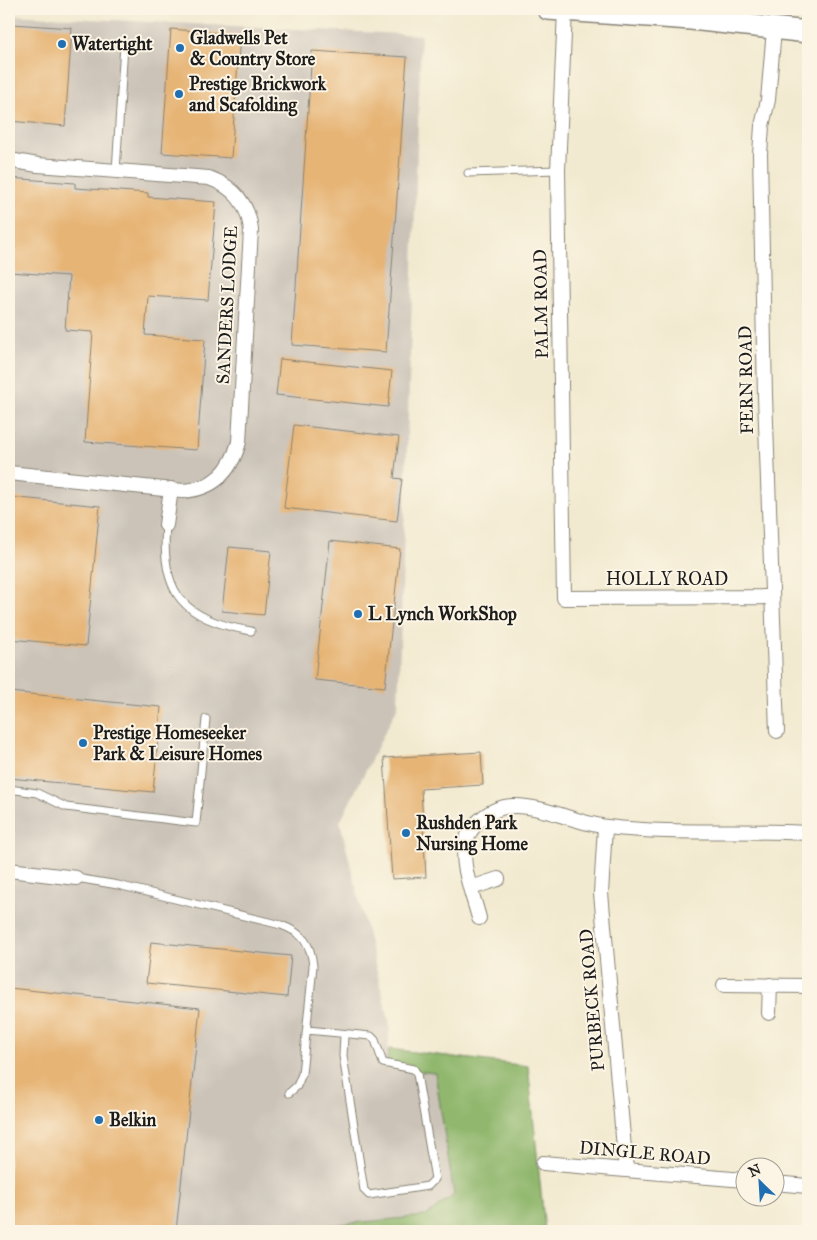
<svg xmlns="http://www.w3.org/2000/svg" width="817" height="1240" font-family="'IM FELL Great Primer',serif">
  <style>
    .industrial { fill: #cbc3b8 }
    .forest { fill: #90b76d; stroke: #566a44 }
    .building { fill: #e6b474 }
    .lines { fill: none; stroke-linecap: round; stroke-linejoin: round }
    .lane-casing { stroke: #878376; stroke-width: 9 }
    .street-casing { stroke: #878376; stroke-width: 16 }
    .primary-casing { stroke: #878376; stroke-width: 24 }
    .lane { stroke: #fff; stroke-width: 7 }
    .street { stroke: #fff; stroke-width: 14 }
    .primary { stroke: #fff; stroke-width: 21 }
    .poi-dot { fill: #1f6fb2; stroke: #fcf5e5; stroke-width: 2 }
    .labels { text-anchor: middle; stroke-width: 4; stroke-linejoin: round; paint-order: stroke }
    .poi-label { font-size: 18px; font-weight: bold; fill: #1c1c1c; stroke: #fcf5e5; text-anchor: start }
    .street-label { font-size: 18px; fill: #1c1c1c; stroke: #fcf5e5 }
  </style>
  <rect width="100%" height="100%" fill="#fcf5e5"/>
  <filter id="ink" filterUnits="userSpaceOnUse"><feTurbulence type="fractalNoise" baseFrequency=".02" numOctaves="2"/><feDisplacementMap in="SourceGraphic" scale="10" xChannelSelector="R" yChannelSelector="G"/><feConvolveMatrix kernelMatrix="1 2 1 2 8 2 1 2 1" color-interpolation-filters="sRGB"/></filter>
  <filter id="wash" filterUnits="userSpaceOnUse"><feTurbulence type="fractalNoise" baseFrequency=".0096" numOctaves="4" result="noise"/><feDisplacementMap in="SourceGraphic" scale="20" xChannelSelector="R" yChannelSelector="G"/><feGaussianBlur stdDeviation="1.12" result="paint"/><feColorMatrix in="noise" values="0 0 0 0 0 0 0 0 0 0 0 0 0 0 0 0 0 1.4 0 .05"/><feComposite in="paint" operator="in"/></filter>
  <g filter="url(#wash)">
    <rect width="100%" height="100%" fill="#f2ead0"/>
    <path class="industrial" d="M9,15L421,35L398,706L340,822L390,1025L387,1060L396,1069L435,1073L454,1195L426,1216L291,1231H9Z"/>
    <path class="forest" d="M389,1049L528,1066L545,1231H301V1228L426,1216L454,1195L435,1073L396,1069L387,1060Z"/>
    <g id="blocks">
      <path class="building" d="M12,24L72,28L65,126L9,121V72Z
        M171,29L240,35L231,158L162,153Z
        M312,51L407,57L386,352L292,345Z
        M9,178L75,183V188L148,193V197L216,202L208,300L148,296L145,335L205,339L197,450L85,442L93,332L65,330L69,276L9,272Z
        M280,359L392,371L388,407L276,395Z
        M294,425L399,437L394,478L402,479L397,521L284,508Z
        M10,497L100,506L86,646L9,639Z
        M330,541L400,549L385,687L315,680Z
        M229,547L271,551L264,615L222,611Z
        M9,692L161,707L153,792L9,778Z
        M481,752L483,785L421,789L426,877L392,879L384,758Z
        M151,942L291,956L287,997L146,983Z
        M9,988L200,1008L176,1231H9Z"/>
    </g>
  </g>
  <g filter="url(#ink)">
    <use href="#blocks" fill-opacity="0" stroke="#878376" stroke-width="1"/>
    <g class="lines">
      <g class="lane-casing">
        <path id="lane" d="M116,171L124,45
          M468,173L558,170
          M166,525C160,594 184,620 251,631
          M9,789L37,793L66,807L196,823L206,719
          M76,878L118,885L281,925C303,933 311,944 313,966L302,1074L297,1086L289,1093
          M307,1030L371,1036L375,1040L383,1063L414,1069L417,1074L435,1179L428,1186L369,1195L364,1190L343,1056L344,1035"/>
      </g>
      <g class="street-casing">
        <path id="street" d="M565,10L558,170L564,598L771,597
          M774,29L768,100L762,126L760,154L765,396L777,731
          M9,160L38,165L209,178C234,187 248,203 251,230L239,442C231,471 214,489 183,491L9,473
          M166,525L171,489
          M605,827L601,893L626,1170
          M9,870L76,878
          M471,888L498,879
          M479,918C472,890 452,850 475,825C486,813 500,806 515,806C544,806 579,824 608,827C675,835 741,829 808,833
          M724,985L808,986
          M769,1013L770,985
          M543,1163L744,1180
          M774,1183L808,1186"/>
      </g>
      <g class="primary-casing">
        <path id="primary" d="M548,9L691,19L808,32"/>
      </g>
      <use href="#lane" class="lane"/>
      <use href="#street" class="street"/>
      <use href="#primary" class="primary"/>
    </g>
  </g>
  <g class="poi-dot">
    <circle cx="62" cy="44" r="5"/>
    <circle cx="180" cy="48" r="5"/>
    <circle cx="179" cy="94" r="5"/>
    <circle cx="358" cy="614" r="5"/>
    <circle cx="83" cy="743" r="5"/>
    <circle cx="406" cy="833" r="5"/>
    <circle cx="99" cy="1120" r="5"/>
  </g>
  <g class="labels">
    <g class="poi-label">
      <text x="190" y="44">Gladwells Pet<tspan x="190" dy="21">&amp; Country Store</tspan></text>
      <text x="72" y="50">Watertight</text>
      <text x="189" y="90">Prestige Brickwork<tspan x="189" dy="21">and Scafolding</tspan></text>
      <text x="368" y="620">L Lynch WorkShop</text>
      <text x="93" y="739">Prestige Homeseeker<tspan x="93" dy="21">Park &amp; Leisure Homes</tspan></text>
      <text x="416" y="829">Rushden Park<tspan x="416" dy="21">Nursing Home</tspan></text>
      <text x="109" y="1126">Belkin</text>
    </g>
    <g class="street-label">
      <text transform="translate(541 304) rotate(-91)" y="6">PALM ROAD</text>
      <text transform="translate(227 305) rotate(-87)" y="6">SANDERS LODGE</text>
      <text transform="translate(746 380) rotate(-91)" y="6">FERN ROAD</text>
      <text x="667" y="585">HOLLY ROAD</text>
      <text transform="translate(592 1000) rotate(-95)" y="6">PURBECK ROAD</text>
      <text transform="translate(645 1153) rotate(5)" y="6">DINGLE ROAD</text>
    </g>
  </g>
  <rect width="817" height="1240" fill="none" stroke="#fcf5e5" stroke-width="30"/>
  <g transform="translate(760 1182) rotate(335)"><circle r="24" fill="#fcf5e5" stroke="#a29e95"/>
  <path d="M0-4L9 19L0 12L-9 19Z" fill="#1f6fb2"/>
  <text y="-8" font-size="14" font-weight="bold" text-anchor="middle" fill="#1c1c1c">N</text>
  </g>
</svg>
